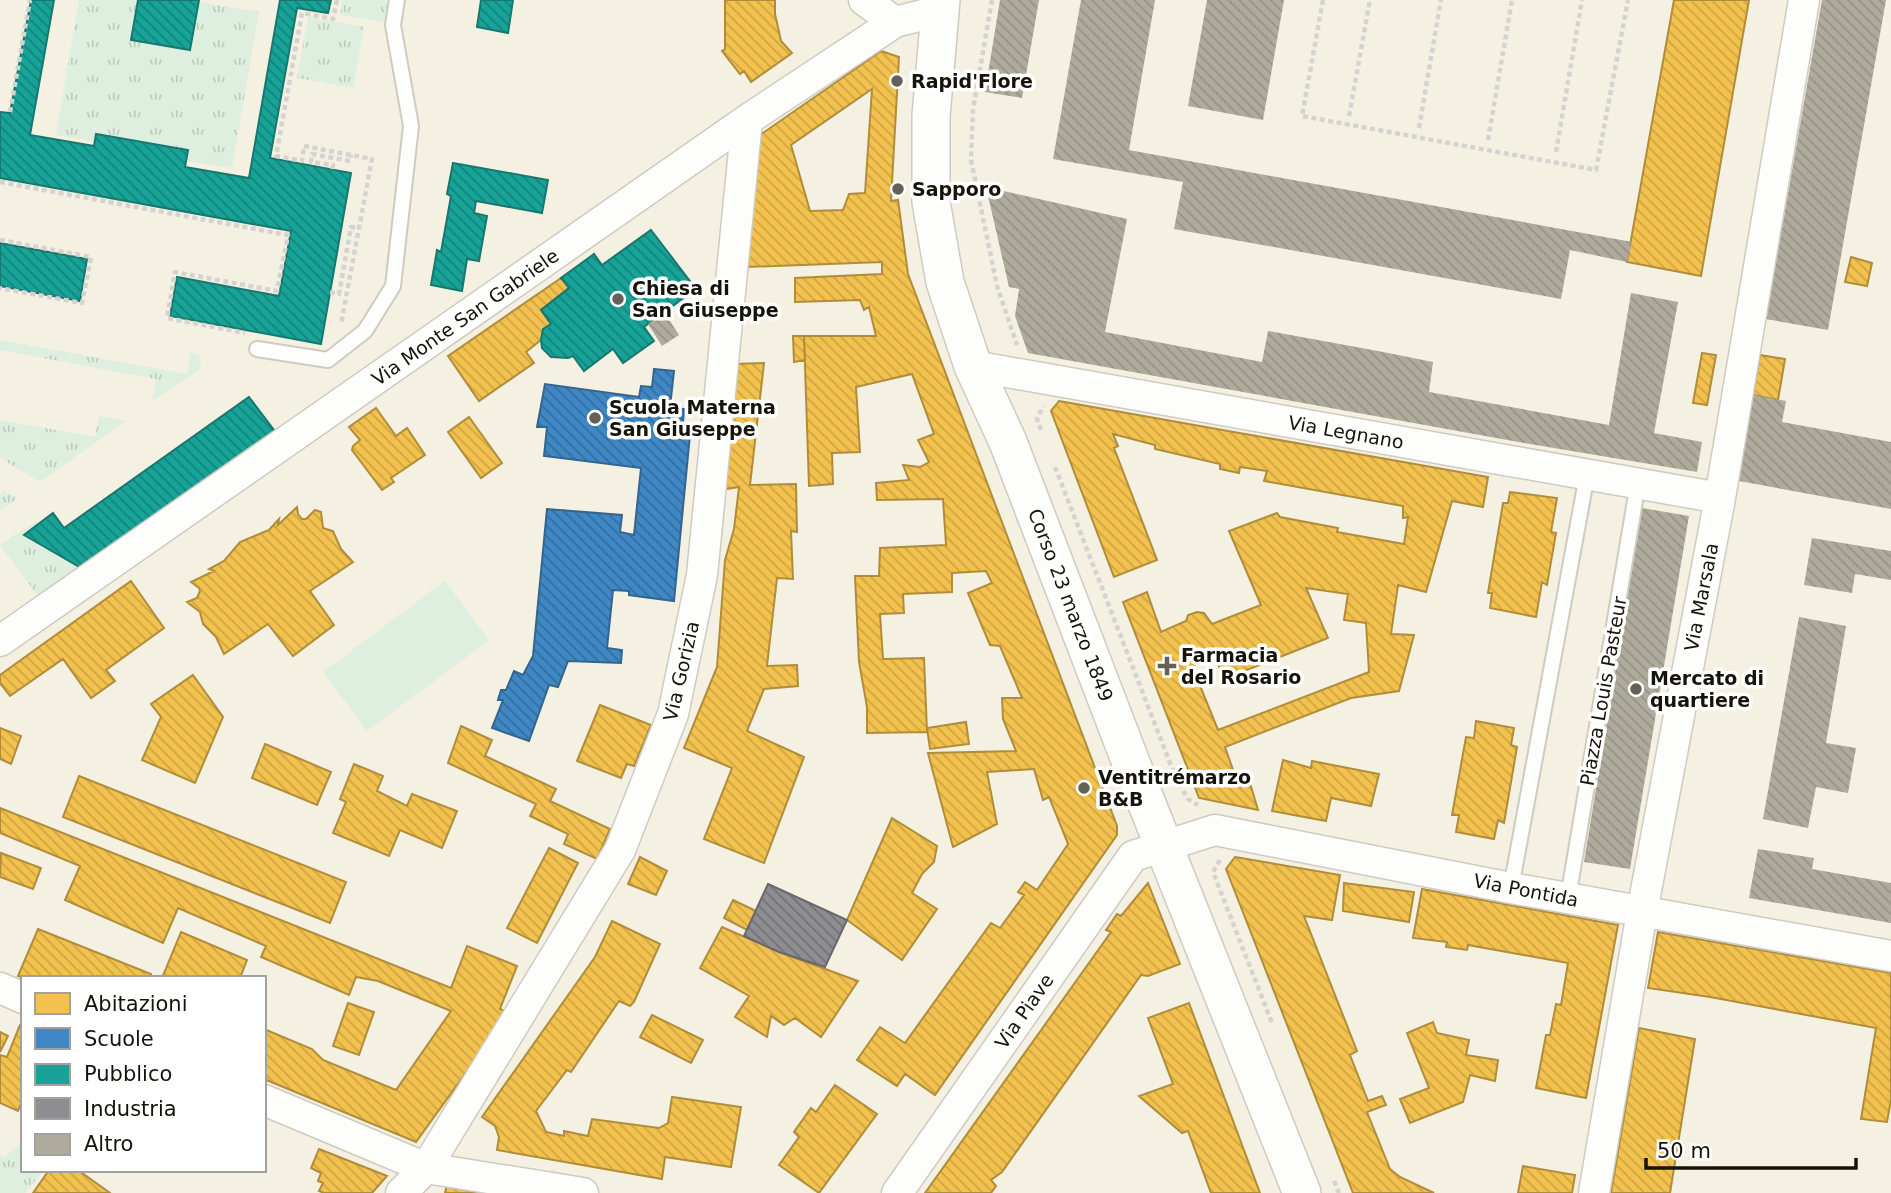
<svg xmlns="http://www.w3.org/2000/svg" width="1891" height="1193" font-family="'DejaVu Sans',sans-serif">
  <style>
    .grass { fill: url(#grass-tufts) }
    .garden { fill: #deefdf }
    .homes { fill: url(#homes-back-hatch); stroke: #b08d3a; stroke-width: 2; fill-rule: evenodd }
    .schools { fill: url(#schools-back-hatch); stroke: #33658d; stroke-width: 2 }
    .public { fill: url(#public-back-hatch); stroke: #17786e; stroke-width: 2 }
    .industry { fill: url(#industry-back-hatch); stroke: #69686a; stroke-width: 2 }
    .building { fill: url(#building-back-hatch) }
    .lines { fill: none; stroke-linecap: round; stroke-linejoin: round }
    .service-casing { stroke: #cfcbc1; stroke-width: 18 }
    .minor-casing { stroke: #cfcbc1; stroke-width: 33 }
    .tertiary-casing { stroke: #cfcbc1; stroke-width: 40 }
    .path { stroke: #d5d3cf; stroke-width: 4.5; stroke-dasharray: 5 3.5; stroke-linecap: butt }
    .service { stroke: #fdfdfb; stroke-width: 14 }
    .minor { stroke: #fdfdfb; stroke-width: 30 }
    .tertiary { stroke: #fdfdfb; stroke-width: 37 }
    .poi-dot { fill: #646056; stroke: #fff; stroke-width: 2.5 }
    .labels { text-anchor: middle; stroke-width: 7; stroke-linejoin: round; paint-order: stroke }
    .poi-label { font-size: 19px; font-weight: bold; fill: #16130b; stroke: #fff; text-anchor: start }
    .street-label { font-size: 19px; fill: #16130b; stroke: #fff }
  </style>
  <defs>
    <pattern id="grass-tufts" width="24" height="20" patternUnits="userSpaceOnUse" patternTransform="scale(1.75)"><rect width="24" height="20" fill="#deefdf"/><path d="M3 7l-1-3M5 7V3M7 7l1-3M15 17l-1-3M17 17v-4M19 17l1-3" fill="none" stroke="#beccbe"/></pattern>
    <pattern id="homes-back-hatch" width="6" height="6" patternUnits="userSpaceOnUse" patternTransform="scale(1.75)"><rect width="6" height="6" fill="#f2c14e"/><path d="M-1 5l2 2M0 0l6 6M5-1l2 2" fill="none" stroke="#cfa543"/></pattern>
    <pattern id="schools-back-hatch" width="6" height="6" patternUnits="userSpaceOnUse" patternTransform="scale(1.75)"><rect width="6" height="6" fill="#3f88c5"/><path d="M-1 5l2 2M0 0l6 6M5-1l2 2" fill="none" stroke="#346e9e"/></pattern>
    <pattern id="public-back-hatch" width="6" height="6" patternUnits="userSpaceOnUse" patternTransform="scale(1.75)"><rect width="6" height="6" fill="#17a398"/><path d="M-1 5l2 2M0 0l6 6M5-1l2 2" fill="none" stroke="#14847a"/></pattern>
    <pattern id="industry-back-hatch" width="6" height="6" patternUnits="userSpaceOnUse" patternTransform="scale(1.75)"><rect width="6" height="6" fill="#8d8d92"/><path d="M-1 5l2 2M0 0l6 6M5-1l2 2" fill="none" stroke="#727275"/></pattern>
    <pattern id="building-back-hatch" width="6" height="6" patternUnits="userSpaceOnUse" patternTransform="scale(1.75)"><rect width="6" height="6" fill="#afab9c"/><path d="M-1 5l2 2M0 0l6 6M5-1l2 2" fill="none" stroke="#969285"/></pattern>
  </defs>
  <rect width="100%" height="100%" fill="#f4f0e2"/>
  <path class="grass" d="M79,0H138L131,40L190,50L199,2L259,12L232,168L186,161L187,150L97,134L95,142L56,135Z
    M342,0H388L384,22L340,15Z
    M308,17L364,27L353,88L297,78Z
    M0,340L187,374L191,352L199,356L201,364L199,370L152,401L156,379L0,350Z
    M99,416L126,421L40,482L0,458V420L95,437Z
    M3,490L18,498L0,511V495Z
    M37,521L39,524L24,535L83,569L40,599L0,545Z
    M23,1142V1170H44L25,1193H0V1154L5,1157Z"/>
  <path class="garden" d="M445,581L489,640L367,731L323,672Z"/>
  <path class="homes" d="M725,0H775V14L781,41L792,53L751,82L744,71L740,74L722,51L725,49Z
    M1674,0H1749L1701,276L1627,262Z
    M881,51L899,57L891,201L898,200L908,274L1117,826V835L935,1095L905,1074L897,1086L857,1060L880,1027L905,1043L991,923L1000,928L1024,895L1018,892L1025,882L1037,890L1068,844L1049,797L1043,800L1034,769L987,772L997,824L953,847L928,753L1016,751L1003,719L1002,698H1022L1000,646L990,645L968,593L992,583L986,571L952,573V592L903,594L904,613L880,614L883,659L924,658L927,732L867,733V707L859,662L855,576H879L880,548L946,545L943,499L877,500L876,483L909,480L903,465L920,467L929,462L918,440L934,434L912,374L856,387L860,452L832,453L833,484L809,486L804,336H876L869,307L864,310L860,300L795,302V278L882,274V262L747,267L760,135ZM872,89L865,193L849,194L843,210L810,211L791,145Z
    M1851,257L1872,263L1867,286L1845,282Z
    M561,278L569,288L541,310L551,324L543,329L541,340L526,352L534,363L479,401L448,356Z
    M793,336H804L805,360L794,362Z
    M1702,353L1716,355L1707,405L1693,403Z
    M1760,355L1785,359L1778,400L1753,395Z
    M764,363L750,485L796,484L797,532L791,531L793,579L777,578L767,666L797,665L798,686L764,689L747,731L804,757L764,863L704,839L732,768L684,748L717,667L725,560L734,529L739,487L720,490L734,364Z
    M1059,401L1488,477L1483,507L1452,501L1426,592L1398,585L1391,634L1414,635L1399,691L1351,698L1225,747L1239,787L1250,783L1258,810L1199,798L1123,602L1147,592L1161,632L1186,621L1188,615L1197,612L1204,613L1212,624L1261,605L1229,531L1277,513L1280,517L1338,528L1337,532L1404,544L1408,517L1403,518V506L1264,481L1267,471L1240,467L1239,473L1220,469V464L1155,449V445L1113,434L1118,446L1114,448L1157,560L1114,577L1051,411ZM1306,588L1348,594L1344,620L1366,623L1369,672L1218,730L1192,666L1215,656L1224,679L1328,638Z
    M376,408L396,436L407,428L425,455L391,478L394,482L382,490L352,450L353,446L360,440L349,427Z
    M469,417L502,463L481,478L448,432Z
    M1510,492L1557,498L1551,532L1556,533L1547,585L1542,582L1536,617L1490,608L1492,593H1488L1503,503H1508Z
    M297,507L298,514L302,519H306L315,510L321,512L323,528L333,531L341,549L353,562L310,591L334,625L293,656L268,624L224,654L216,637L203,624L200,612L187,602L197,598L200,591L199,588L191,582L214,571L209,569L224,561L240,542L269,530L279,519L278,525Z
    M131,581L164,628L106,670L115,681L91,698L63,659L10,696L0,683V675Z
    M193,675L223,717L195,783L142,760L161,717L151,704Z
    M600,705L651,725L634,766L627,764L621,778L577,761Z
    M1476,721L1514,728L1511,745L1517,747L1504,823L1498,820L1494,839L1456,832L1459,815H1452L1466,737L1474,738Z
    M966,722L969,744L930,749L927,728Z
    M461,726L492,740L485,756L556,789L550,801L610,829L597,859L564,844L568,834L530,816L536,804L448,763Z
    M0,728L21,736L11,764L0,759Z
    M265,744L331,772L317,805L252,778Z
    M1283,760L1311,768L1312,761L1379,774L1371,806L1331,798L1326,821L1272,811Z
    M354,764L383,776L377,791L407,806L412,794L457,811L442,848L400,830L389,856L333,833L346,802L340,799Z
    M79,776L346,882L330,923L63,817Z
    M0,808L451,988L467,946L517,966L500,1009L509,1013L416,1142L264,1079V1029L312,1049L323,1060L396,1090L451,1011L378,981L356,977L349,995L261,957L266,946L178,908L163,943L65,900L80,866L0,833Z
    M892,818L937,846L934,862L922,874L912,893L937,909L902,960L847,920Z
    M549,848L578,863L537,943L507,928Z
    M1,853L41,868L33,889L0,877Z
    M640,857L667,871L656,895L628,884Z
    M1235,857L1340,875L1332,920L1304,916L1357,1051L1350,1055L1368,1101L1382,1096L1386,1105L1367,1112L1390,1169L1400,1177L1434,1193H1353L1226,869Z
    M1148,883L1180,964L1148,976L1141,975L1002,1172L991,1180L996,1186L991,1193H925L1111,932L1106,930L1117,914L1121,916Z
    M1344,883L1414,892L1409,922L1343,911Z
    M1422,889L1618,925L1586,1098L1536,1088L1546,1035H1550L1556,1004L1561,1005L1568,963L1468,945L1467,950L1446,947L1447,942L1413,938Z
    M733,900L756,911L747,930L724,918Z
    M612,921L660,944L634,1002L630,1006L619,1001L571,1072L567,1070L536,1111L546,1132L564,1136V1131L588,1136L592,1119L659,1128L668,1123L672,1097L741,1107L731,1167L665,1157L662,1179L497,1150L499,1137L495,1126L482,1117L595,957Z
    M722,927L779,952L858,981L821,1037L795,1018L784,1025L771,1016L767,1037L735,1017L749,996L700,968Z
    M38,929L151,974L149,978H23L18,976Z
    M181,932L247,960L240,978H162Z
    M1658,932L1891,973V1100L1887,1122L1861,1119L1876,1028L1710,997L1648,988Z
    M348,1003L374,1012L359,1055L333,1046Z
    M1189,1003L1260,1193H1211L1188,1131L1182,1133L1139,1096L1173,1084L1148,1018Z
    M652,1015L703,1040L691,1063L640,1037Z
    M1433,1022L1437,1033L1469,1040L1466,1055L1498,1060L1495,1081L1470,1075L1463,1102L1410,1123L1400,1099L1429,1088L1407,1033Z
    M20,1025L23,1027V1098L18,1111L0,1103V1055L7,1057Z
    M1639,1028L1695,1039L1670,1193H1611Z
    M0,1032L8,1036L0,1052Z
    M835,1085L877,1114L819,1193L779,1165L799,1137L794,1132L811,1108L816,1112Z
    M319,1149L387,1176L372,1193H324L319,1191L323,1183L318,1181L321,1173L311,1168Z
    M1523,1166L1575,1175L1572,1193H1518Z
    M49,1170H78L110,1193H33Z
    M447,1184L495,1193H445Z"/>
  <path class="schools" d="M654,369L674,371L670,407L684,409L683,423L691,424L674,601L629,595V591L613,590L607,648L622,650L621,663L568,661L558,687L549,685L529,741L492,728L503,700H498L501,690H506L514,671L523,675L533,656L547,509L622,515L620,532L634,535L641,468L544,456L547,427H537L545,384L639,397L641,386L652,387Z"/>
  <path class="public" d="M31,0H54L30,135L94,146L96,134L188,150L185,167L249,178L280,0H331L328,13L297,8L270,158L351,173L321,344L170,316L177,277L279,296L291,231L0,178V112L10,113Z
    M138,0H199L190,50L131,40Z
    M481,0H513L508,33L477,27Z
    M453,163L548,180L542,213L476,201L474,213L487,216L479,261L467,259L462,291L431,285L437,250L441,252L451,196L447,194Z
    M651,230L696,289L644,327L654,341L623,363L613,349L584,371L573,356L568,358L551,357L542,348L541,340L543,329L551,324L541,310L569,288L561,278L594,254L602,265Z
    M0,243L87,259L80,301L0,286Z
    M249,397L277,434L83,569L24,535L53,513L64,528Z"/>
  <path class="industry" d="M768,884L847,920L825,967L779,952L744,936Z"/>
  <path class="building" d="M1000,0H1039L1022,98L985,92Z
    M1081,0H1155L1129,150L1632,242L1627,262L1570,250L1561,299L1174,229L1183,182L1053,159Z
    M1207,0H1284L1263,120L1188,106Z
    M1822,0H1886L1828,330L1766,319Z
    M986,187L1127,219L1105,332L1262,362L1268,331L1378,351L1433,362L1429,392L1609,425L1631,293L1678,302L1654,433L1702,442L1697,472L1524,443L1028,353L1015,316L1019,289L1009,287Z
    M664,312L679,335L662,346L648,324Z
    M1753,395L1786,401L1782,422L1891,442V509L1739,481Z
    M1642,508L1689,516L1630,869L1584,862Z
    M1812,538L1891,551V580L1855,574L1852,593L1804,585Z
    M1799,617L1846,626L1826,743L1856,748L1848,793L1816,787L1808,828L1763,819Z
    M1758,849L1814,858L1812,869L1891,883V923L1749,898Z"/>
  <g class="lines">
    <g class="service-casing">
      <path id="service" d="M257,349L328,360L365,331L393,286L411,126L393,25L397,0
        M1511,888L1587,475
        M1568,898L1638,483"/>
    </g>
    <g class="minor-casing">
      <path id="minor" d="M864,0L895,22
        M973,366L1720,498
        M0,641L747,120L895,22L939,11
        M0,988L23,998
        M264,1100L426,1168L583,1193
        M401,1193L426,1168L620,850L673,714L702,575L747,120
        M897,1193L1133,856L1215,830L1511,888L1891,956
        M1594,1193L1642,912L1720,498L1804,0"/>
    </g>
    <g class="tertiary-casing">
      <path id="tertiary" d="M941,0L931,116V202L945,282L973,366L1008,442L1143,794L1302,1193"/>
    </g>
    <path class="path" d="M337,0L333,19L302,13L276,156L302,161L304,146L372,159L341,324
      M992,0L973,109L971,160L997,286L1017,345
      M1323,0L1302,116L1596,170L1628,0
      M10,112L30,0
      M1349,116L1370,0
      M1419,128L1441,0
      M1488,140L1512,0
      M1556,152L1582,0
      M332,169L333,165L311,162L312,154L350,161L351,155
      M0,182L288,235L277,291L175,272L167,318L245,333
      M0,240L91,257L82,303L0,288
      M330,292L339,294L351,227L359,228
      M1041,430L1037,419L1043,406
      M1055,467L1177,781L1188,799L1198,805
      M1220,860L1213,872L1272,1023
      M1334,1181L1339,1193"/>
    <use href="#service" class="service"/>
    <use href="#minor" class="minor"/>
    <use href="#tertiary" class="tertiary"/>
  </g>
  <g class="poi-dot">
    <circle cx="897" cy="81" r="7"/>
    <circle cx="898" cy="189" r="7"/>
    <circle cx="618" cy="299" r="7"/>
    <circle cx="595" cy="418" r="7"/>
    <path d="M1163.5 655.5h7v7h7v7h-7v7h-7v-7h-7v-7h7z"/>
    <circle cx="1636" cy="689" r="7"/>
    <circle cx="1084" cy="788" r="7"/>
  </g>
  <g class="labels">
    <g class="poi-label">
      <text x="911" y="88">Rapid'Flore</text>
      <text x="912" y="196">Sapporo</text>
      <text x="632" y="295">Chiesa di<tspan x="632" dy="22">San Giuseppe</tspan></text>
      <text x="609" y="414">Scuola Materna<tspan x="609" dy="22">San Giuseppe</tspan></text>
      <text x="1181" y="662">Farmacia<tspan x="1181" dy="22">del Rosario</tspan></text>
      <text x="1650" y="685">Mercato di<tspan x="1650" dy="22">quartiere</tspan></text>
      <text x="1098" y="784">Ventitrémarzo<tspan x="1098" dy="22">B&amp;B</tspan></text>
    </g>
    <g class="street-label">
      <text transform="translate(465 317) rotate(-35)" y="7">Via Monte San Gabriele</text>
      <text transform="translate(1346 432) rotate(10)" y="7">Via Legnano</text>
      <text transform="translate(1701 597) rotate(-79)" y="7">Via Marsala</text>
      <text transform="translate(1071 605) rotate(69)" y="7">Corso 23 marzo 1849</text>
      <text transform="translate(681 671) rotate(-77)" y="7">Via Gorizia</text>
      <text transform="translate(1603 691) rotate(-80)" y="7">Piazza Louis Pasteur</text>
      <text transform="translate(1526 890) rotate(11)" y="7">Via Pontida</text>
      <text transform="translate(1024 1011) rotate(-55)" y="7">Via Piave</text>
    </g>
  </g>
  <rect x="21" y="976" width="245" height="196" fill="#ffffff" stroke="#a2a19d" stroke-width="2"/>
  <rect x="35" y="993" width="35" height="21" fill="#f2c14e" stroke="#a2a19d" stroke-width="2"/>
  <text x="84" y="1011" font-size="21" fill="#16130b">Abitazioni</text>
  <rect x="35" y="1028" width="35" height="21" fill="#3f88c5" stroke="#a2a19d" stroke-width="2"/>
  <text x="84" y="1046" font-size="21" fill="#16130b">Scuole</text>
  <rect x="35" y="1064" width="35" height="21" fill="#17a398" stroke="#a2a19d" stroke-width="2"/>
  <text x="84" y="1081" font-size="21" fill="#16130b">Pubblico</text>
  <rect x="35" y="1098" width="35" height="21" fill="#8d8d92" stroke="#a2a19d" stroke-width="2"/>
  <text x="84" y="1116" font-size="21" fill="#16130b">Industria</text>
  <rect x="35" y="1134" width="35" height="21" fill="#afab9c" stroke="#a2a19d" stroke-width="2"/>
  <text x="84" y="1151" font-size="21" fill="#16130b">Altro</text>
  <path d="M1646 1158v10h210v-10" fill="none" stroke="#16130b" stroke-width="3.5"/>
  <text x="1657" y="1158" font-size="21" fill="#16130b" stroke="#ffffff" stroke-width="5" paint-order="stroke">50 m</text>
</svg>
